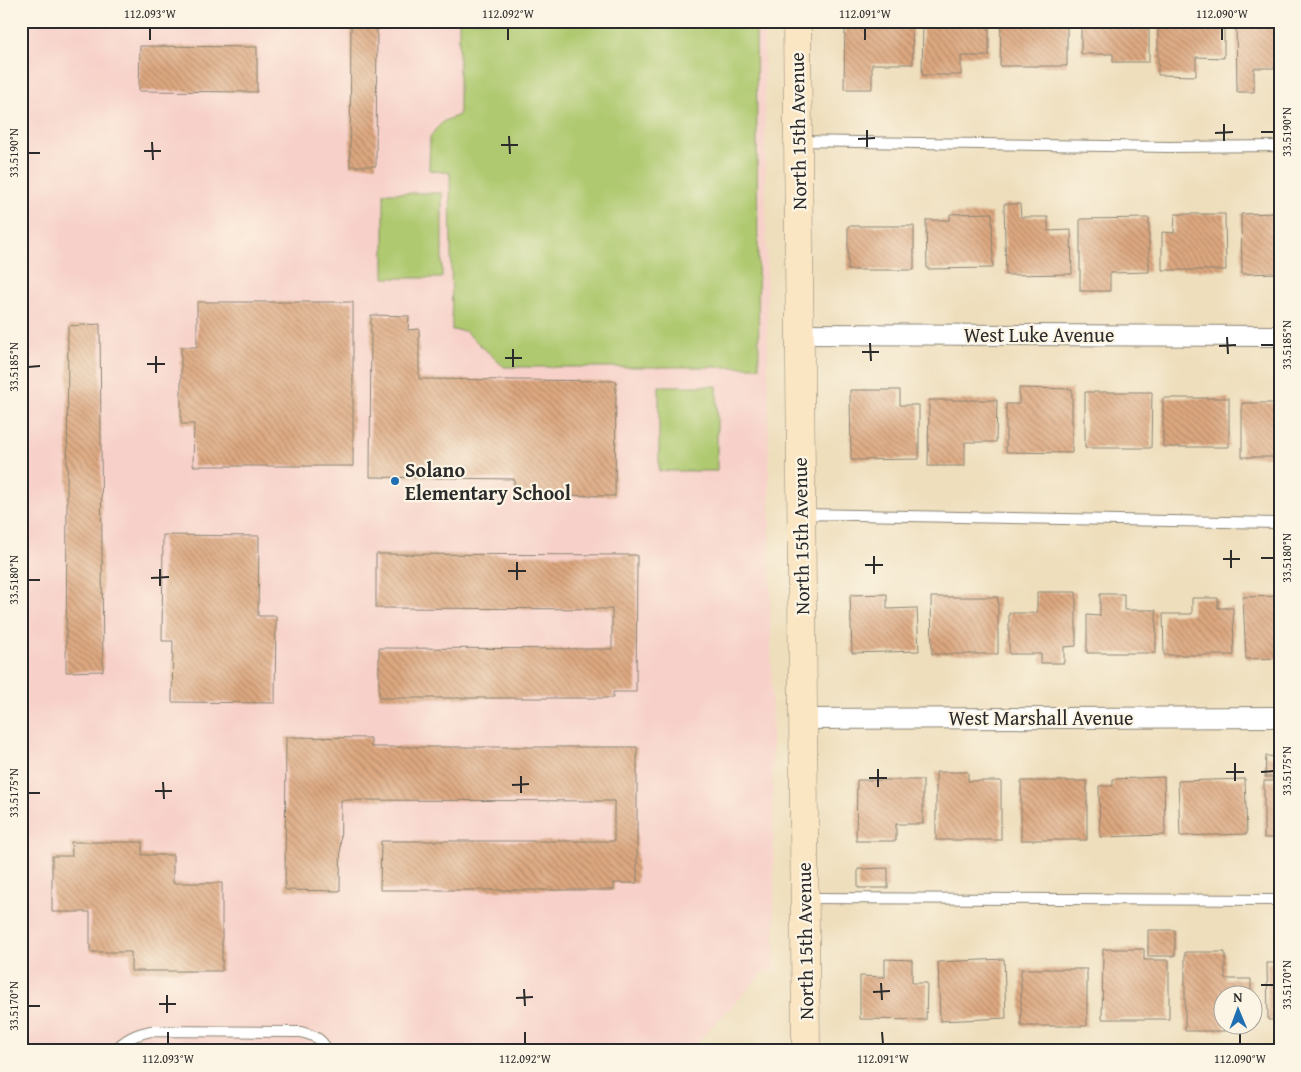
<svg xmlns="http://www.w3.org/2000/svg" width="1301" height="1072" font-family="'Gentium Book Plus',serif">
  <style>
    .built { fill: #f7d1c9 }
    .pitch { fill: #afc96f; stroke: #6d7a4d }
    .building { fill: url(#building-back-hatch) }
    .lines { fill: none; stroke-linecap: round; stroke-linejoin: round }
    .lane-casing { stroke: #8c8474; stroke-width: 12 }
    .street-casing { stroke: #8c8474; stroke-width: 22 }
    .secondary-casing { stroke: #8c8474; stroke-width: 29 }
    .lane { stroke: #fff; stroke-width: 10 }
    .street { stroke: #fff; stroke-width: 20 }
    .secondary { stroke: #fbe6c4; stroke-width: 28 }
    .ticks { fill: none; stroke: #2b2b2b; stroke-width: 2 }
    .poi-dot { fill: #1f6fb2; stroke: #fcf5e5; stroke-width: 2 }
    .labels { text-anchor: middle; stroke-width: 4.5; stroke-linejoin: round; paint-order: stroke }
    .street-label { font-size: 20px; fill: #2b2b2b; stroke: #fcf5e5 }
    .poi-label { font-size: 20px; font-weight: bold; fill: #2b2b2b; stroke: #fcf5e5; text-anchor: start }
    .neatline { fill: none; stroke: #2b2b2b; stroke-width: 2 }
    .ticks-label { font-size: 12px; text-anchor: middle; fill: #2b2b2b }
  </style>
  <defs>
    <pattern id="building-back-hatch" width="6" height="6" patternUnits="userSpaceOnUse" patternTransform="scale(1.25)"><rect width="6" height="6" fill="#dda880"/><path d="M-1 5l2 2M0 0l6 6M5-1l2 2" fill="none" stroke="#b38969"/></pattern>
  </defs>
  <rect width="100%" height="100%" fill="#fcf5e5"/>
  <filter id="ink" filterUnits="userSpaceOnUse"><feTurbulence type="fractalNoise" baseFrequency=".02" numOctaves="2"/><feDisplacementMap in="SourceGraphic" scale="10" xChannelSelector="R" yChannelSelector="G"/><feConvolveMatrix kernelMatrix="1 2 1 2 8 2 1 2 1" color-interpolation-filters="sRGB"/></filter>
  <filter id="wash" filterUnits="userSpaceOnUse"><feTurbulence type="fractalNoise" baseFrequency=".0096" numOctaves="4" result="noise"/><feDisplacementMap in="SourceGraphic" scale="20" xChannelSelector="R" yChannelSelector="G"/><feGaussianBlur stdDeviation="1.12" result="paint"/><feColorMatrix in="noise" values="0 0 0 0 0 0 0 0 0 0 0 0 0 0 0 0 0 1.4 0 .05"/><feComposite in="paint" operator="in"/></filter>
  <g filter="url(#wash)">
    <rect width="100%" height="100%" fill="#eedebc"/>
    <path class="built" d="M21,21H764L775,971L766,970L689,1051H23L21,941Z"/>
    <path class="pitch" d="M459,21H756L759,367H504L465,331L452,330L450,173L429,170L430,137L436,129L444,121L459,115Z
      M384,193H442V278H384Z
      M659,386H717V471H659Z"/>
    <g id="blocks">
      <path class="building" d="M351,21H377L376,166H350Z
        M845,21H912L913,64H872V89H844Z
        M923,21H989V56H961V75H922Z
        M1001,21H1067V66H1000Z
        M1081,21H1149V62H1113V54H1081Z
        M1158,21H1224V58L1196,57V76L1158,75Z
        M1236,21H1280V68H1254V92H1237Z
        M140,46L257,47V92L139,91Z
        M1004,204H1020L1021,217H1048V231L1071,230L1072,274L1006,275Z
        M992,213L993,268L927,269L926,220H950V214Z
        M1280,213V273L1242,274L1241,214Z
        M1175,214H1225L1226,270H1162V232L1174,233Z
        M1149,218V272L1110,273V291H1080V219Z
        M848,226H914V270H848Z
        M197,302H353V466H193L194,424H181V347H197Z
        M371,315L409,316L408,330L419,329V379L616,381L615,496L514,495V479L370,477Z
        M100,324L103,671L66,672L68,326Z
        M1019,388L1072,389V453L1006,452V404H1019Z
        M850,390H900V405H919V459L851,460Z
        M1085,392H1152L1151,448H1085Z
        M1163,398H1229V447H1163Z
        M929,400H997L996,442H965V466H928Z
        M1242,403H1280V457H1242Z
        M163,535L259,536L258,616H276L275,703L172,702L173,641H162Z
        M376,554L637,555L636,692H613V698H379V648L612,649V609L376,608Z
        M1037,592H1076V646L1064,647V663H1041V654H1009V613H1037Z
        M887,594V609L917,608L919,651L852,653L850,595Z
        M1100,594H1124V610H1156V653H1087V615L1100,616Z
        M1280,596V658L1246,659L1243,597Z
        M931,597H998V654H932Z
        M1192,598H1218V608H1233L1234,655H1164L1163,614H1192Z
        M286,737L371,738V747H637V883H614V890H380L381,841H614V801L341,800L340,891L285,890Z
        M1266,756L1280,757V777H1265Z
        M936,772H968V781H1001V840H936Z
        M1164,777L1165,835L1100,837L1099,786H1113V779Z
        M1245,779L1247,834L1180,836L1178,781Z
        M857,780H923V824H896V841H856Z
        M1021,781H1087V840H1021Z
        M1264,781H1280V838H1264Z
        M71,842H142V855H173V883H222V971H131V952H90V912H52V856H72Z
        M888,868V888H858V869Z
        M1148,930H1175V956H1148Z
        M1103,949H1144V960H1169V1019H1102Z
        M1185,952H1225V979H1251V994H1224L1225,1031H1185Z
        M885,959L912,960V983H927L926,1020L860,1019V976L885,977Z
        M1004,959L1006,1018L940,1021L938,962Z
        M1267,963H1280V1020H1268Z
        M1021,969H1087V1026H1021Z"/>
    </g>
  </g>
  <g filter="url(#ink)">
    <use href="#blocks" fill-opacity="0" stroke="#8c8474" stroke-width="1"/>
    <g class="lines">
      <g class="lane-casing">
        <path id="lane" d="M798,141L1169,147L1280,146
          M803,514L1280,523
          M806,898L1280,900
          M114,1051C125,1039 136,1034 151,1031L301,1032C315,1036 321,1038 328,1051"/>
      </g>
      <g class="street-casing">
        <path id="street" d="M799,334L1280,336
          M803,719L1280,717"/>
      </g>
      <g class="secondary-casing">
        <path id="secondary" d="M797,21L806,1051"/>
      </g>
      <use href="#lane" class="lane"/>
      <use href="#street" class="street"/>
      <use href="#secondary" class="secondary"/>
    </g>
  </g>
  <path class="ticks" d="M150,28V40M508,28V40M865,28V40M1222,28V40M1224,124V141M867,130V147M1261,132H1274M1215,133L1233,132M509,136L510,154M858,139L875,138M152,142L153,160M501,145H518M144,151H161M28,153H40M1227,337L1228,354M870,343L871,361M1261,345H1274M1219,346L1236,345M513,349V367M862,352H879M156,356V373M505,358H522M147,364H165M28,367L40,366M1231,550V568M874,556V574M1261,558H1274M1223,559H1240M517,562V580M865,565H883M160,569V586M508,571H526M151,578L169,577M28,580H40M1235,763V781M878,769V787M1226,772H1244M1261,772L1274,771M521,776V793M869,778H887M163,782L164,799M512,785L529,784M155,791H172M28,793H40M881,983L882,1000M1261,985H1274M524,989L525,1006M873,992L890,991M167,995V1013M516,998L533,997M159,1004H176M28,1006H40M168,1032V1044M525,1032V1044M882,1032L883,1044M1240,1032V1044"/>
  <circle class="poi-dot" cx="395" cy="481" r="5"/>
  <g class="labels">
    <g class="street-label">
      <text transform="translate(798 131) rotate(-91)" y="7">North 15th Avenue</text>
      <text x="1039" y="342">West Luke Avenue</text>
      <text transform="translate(801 536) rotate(-91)" y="7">North 15th Avenue</text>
      <text x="1041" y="725">West Marshall Avenue</text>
      <text transform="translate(805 941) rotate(-91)" y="7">North 15th Avenue</text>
    </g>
    <g class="poi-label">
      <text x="405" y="477">Solano<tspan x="405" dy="23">Elementary School</tspan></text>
    </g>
  </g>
  <rect width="1301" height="1072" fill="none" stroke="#fcf5e5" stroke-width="55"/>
  <g transform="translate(1238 1010) rotate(359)"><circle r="24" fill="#fcf5e5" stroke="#a8a49b"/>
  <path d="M0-4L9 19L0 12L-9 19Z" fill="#1f6fb2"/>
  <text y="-8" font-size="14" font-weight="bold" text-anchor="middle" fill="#2b2b2b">N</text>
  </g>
  <rect x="28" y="28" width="1246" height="1016" class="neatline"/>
  <g class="ticks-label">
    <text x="150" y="18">112.093°W</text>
    <text x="508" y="18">112.092°W</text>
    <text x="865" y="18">112.091°W</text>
    <text x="1222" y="18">112.090°W</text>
    <text transform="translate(1287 132) rotate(-90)" y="4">33.5190°N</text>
    <text transform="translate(14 153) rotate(-90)" y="4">33.5190°N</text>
    <text transform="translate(1287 345) rotate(-90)" y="4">33.5185°N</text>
    <text transform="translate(14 367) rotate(-90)" y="4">33.5185°N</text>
    <text transform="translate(1287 558) rotate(-90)" y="4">33.5180°N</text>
    <text transform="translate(14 580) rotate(-90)" y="4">33.5180°N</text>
    <text transform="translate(1287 771) rotate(-90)" y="4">33.5175°N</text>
    <text transform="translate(14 793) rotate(-90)" y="4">33.5175°N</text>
    <text transform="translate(1287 985) rotate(-90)" y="4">33.5170°N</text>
    <text transform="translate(14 1006) rotate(-90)" y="4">33.5170°N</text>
    <text x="168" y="1063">112.093°W</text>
    <text x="525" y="1063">112.092°W</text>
    <text x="883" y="1063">112.091°W</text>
    <text x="1240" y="1063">112.090°W</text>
  </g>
</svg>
